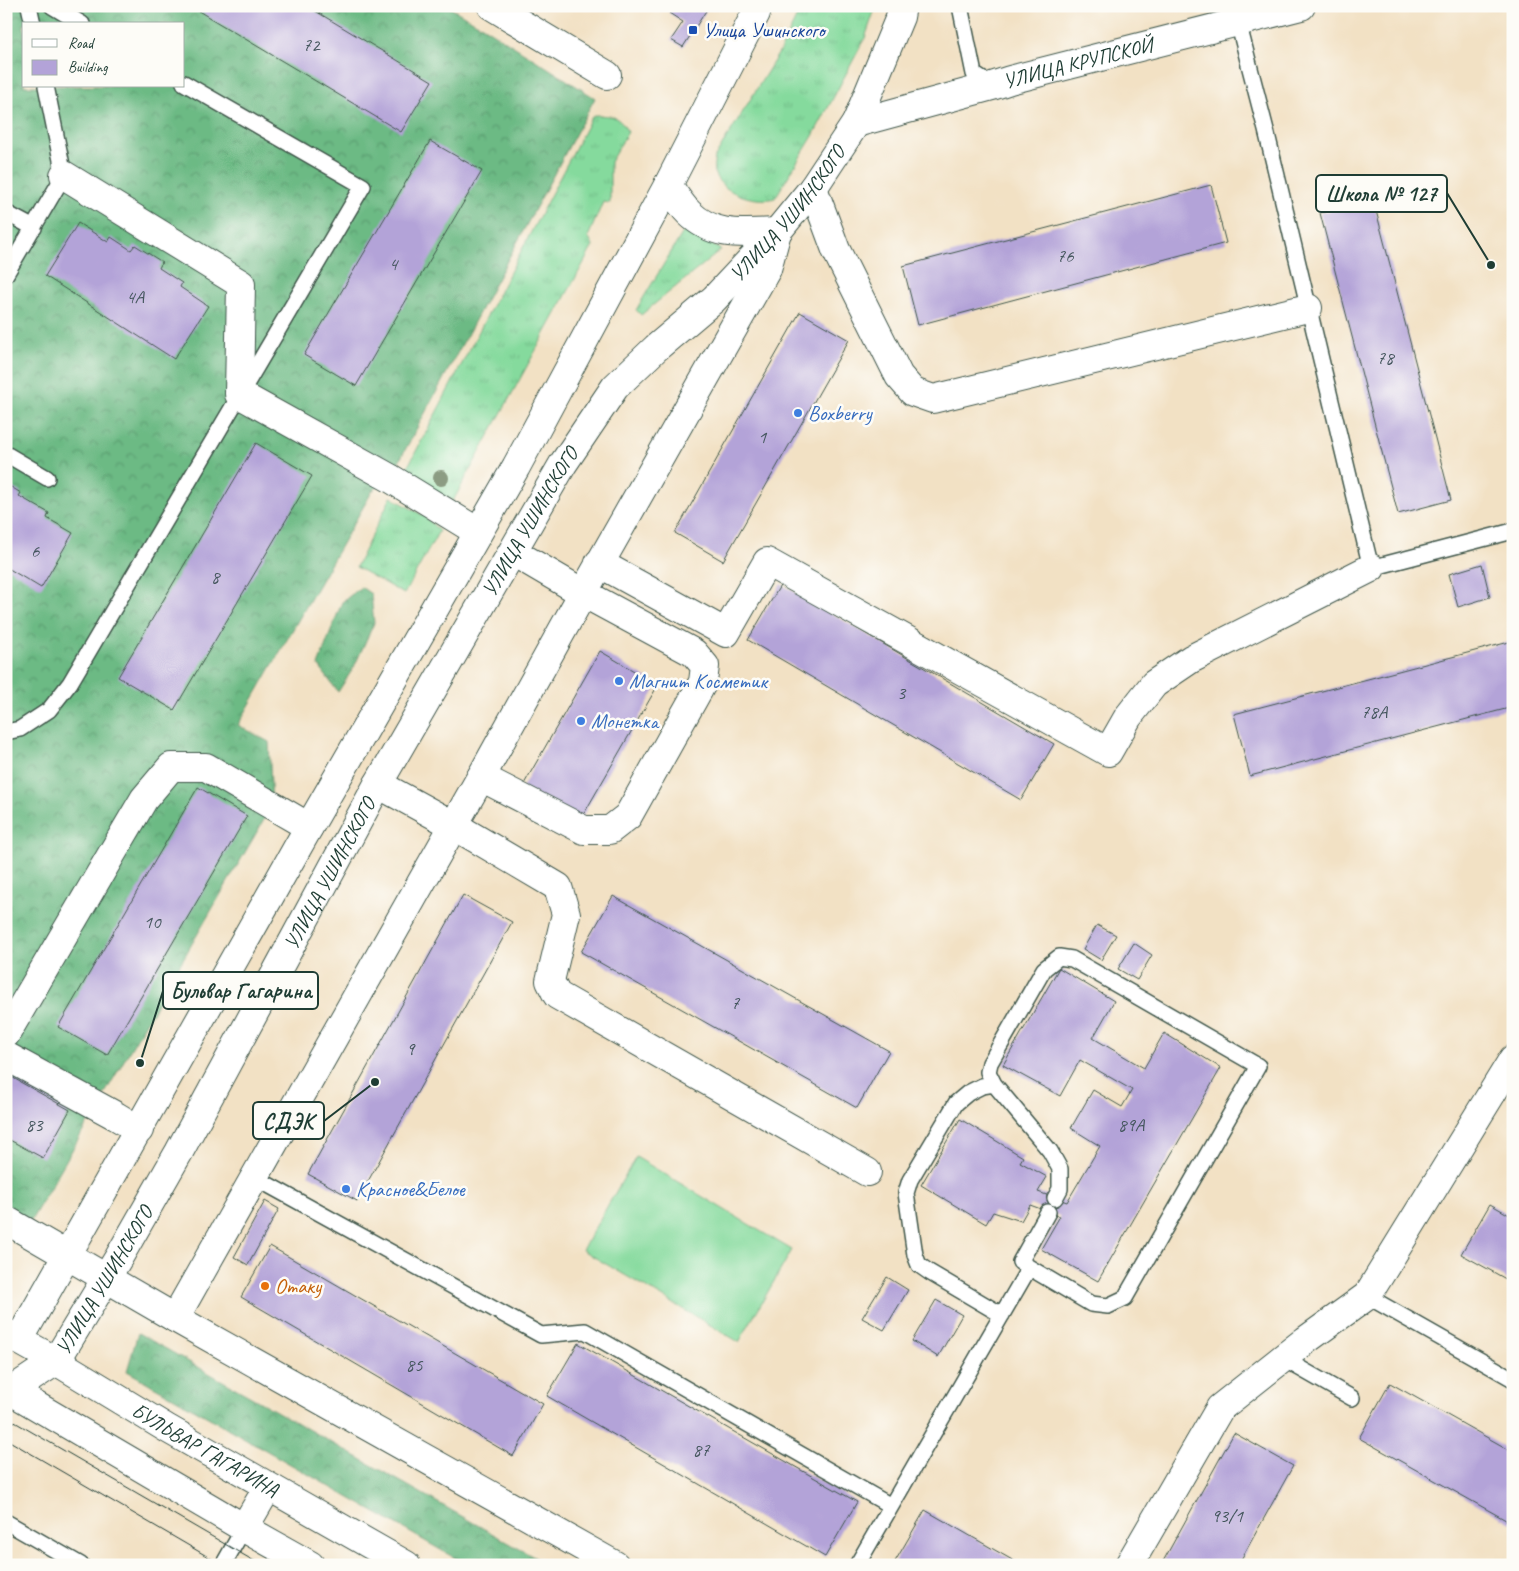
<svg xmlns="http://www.w3.org/2000/svg" width="1519" height="1571" font-family="Caveat,sans-serif">
  <style>
    .grass { fill: url(#grass-tufts); stroke: #528c68 }
    .forest { fill: url(#forest-crowns); stroke: #467c5c; fill-rule: evenodd }
    .pitch { fill: #85da9d; stroke: #528c68 }
    .building { fill: #b3a3d8 }
    .lines { fill: none; stroke-linecap: round; stroke-linejoin: round }
    .lane-casing { stroke: #3f564a; stroke-width: 18 }
    .street-casing { stroke: #3f564a; stroke-width: 30 }
    .secondary-casing { stroke: #3f564a; stroke-width: 30 }
    .primary-casing { stroke: #3f564a; stroke-width: 30 }
    .lane { stroke: #fff; stroke-width: 15 }
    .street { stroke: #fff; stroke-width: 28 }
    .secondary { stroke: #fff; stroke-width: 28 }
    .primary { stroke: #fff; stroke-width: 28 }
    .tram { stroke: #1f3d34; stroke-width: 1 }
    .tree { fill: #8c9c83 }
    .transit-dot { fill: #1a4fb4; stroke: #fdfcf7; stroke-width: 2 }
    .shop-dot { fill: #3f7fe0; stroke: #fdfcf7; stroke-width: 2 }
    .food-dot { fill: #e8710a; stroke: #fdfcf7; stroke-width: 2 }
    .labels { text-anchor: middle; stroke-width: 5; stroke-linejoin: round; paint-order: stroke }
    .number-label { font-size: 19px; fill: #44565d }
    .transit-label { font-size: 21px; fill: #164399; stroke: #fdfcf7; text-anchor: start }
    .street-label { font-size: 21px; fill: #1f3d34; stroke: #fdfcf7 }
    .shop-label { font-size: 21px; fill: #366cbe; stroke: #fdfcf7; text-anchor: start }
    .food-label { font-size: 21px; fill: #c56008; stroke: #fdfcf7; text-anchor: start }
    .leader { fill: none; stroke: #1f3d34; stroke-width: 2 }
    .callout-dot { fill: #1f3d34; stroke: #fdfcf7; stroke-width: 2 }
    .callout { fill: #fdfcf7; stroke: #1f3d34; stroke-width: 2 }
    .callout-label { font-size: 22px; text-anchor: middle; font-weight: bold; fill: #1f3d34 }
  </style>
  <defs>
    <pattern id="grass-tufts" width="24" height="20" patternUnits="userSpaceOnUse" patternTransform="scale(1.25)"><rect width="24" height="20" fill="#85da9d"/><path d="M3 7l-1-3M5 7V3M7 7l1-3M15 17l-1-3M17 17v-4M19 17l1-3" fill="none" stroke="#72bc88"/></pattern>
    <pattern id="forest-crowns" width="20" height="18" patternUnits="userSpaceOnUse" patternTransform="scale(1.25)"><rect width="20" height="18" fill="#6cba84"/><path d="M2 6a3 3 0 1 1 6 0M12 15a3 3 0 1 1 6 0" fill="none" stroke="#58986d"/></pattern>
  </defs>
  <rect width="100%" height="100%" fill="#fdfcf7"/>
  <filter id="ink" filterUnits="userSpaceOnUse"><feTurbulence type="fractalNoise" baseFrequency=".02" numOctaves="2"/><feDisplacementMap in="SourceGraphic" scale="10" xChannelSelector="R" yChannelSelector="G"/><feConvolveMatrix kernelMatrix="1 2 1 2 8 2 1 2 1" color-interpolation-filters="sRGB"/></filter>
  <filter id="wash" filterUnits="userSpaceOnUse"><feTurbulence type="fractalNoise" baseFrequency=".0096" numOctaves="4" result="noise"/><feDisplacementMap in="SourceGraphic" scale="20" xChannelSelector="R" yChannelSelector="G"/><feGaussianBlur stdDeviation="1.12" result="paint"/><feColorMatrix in="noise" values="0 0 0 0 0 0 0 0 0 0 0 0 0 0 0 0 0 1.4 0 .05"/><feComposite in="paint" operator="in"/></filter>
  <g filter="url(#wash)">
    <rect width="100%" height="100%" fill="#f2e1c4"/>
    <path class="grass" d="M802,6H876L865,38L813,136L775,198C756,203 721,194 714,172C713,168 714,162 715,157L780,51Z
      M595,115C614,116 617,115 628,132L610,162V203L603,202L588,237L593,246L453,501L404,474L591,118Z
      M685,229L721,250L641,315L636,310Z
      M391,497L426,517L439,531L404,594L356,567Z"/>
    <path class="forest" d="M6,6H447L482,26L595,98L390,478L373,490L238,725L269,742L272,806L25,1231L6,1220ZM24,24H184V86H24Z
      M361,587L371,594L374,623L354,667L338,692L318,665L342,602Z
      M138,1333L548,1565H467L127,1371Z"/>
    <path class="pitch" d="M636,1157L792,1250L739,1342L582,1250Z"/>
    <g id="blocks">
      <path class="building" d="M190,6H307L432,81L401,132Z
        M673,6H709L683,47L671,40L683,22L669,13Z
        M430,141L482,171L356,386L304,355Z
        M1211,185L1226,243L918,325L903,266Z
        M1373,199L1451,500L1398,514L1320,213Z
        M78,223L108,242L111,237L131,250L135,245L162,262L159,268L182,283L180,287L208,306L174,359L45,276Z
        M800,312L849,340L723,561L675,533Z
        M256,443L312,476L174,710L118,677Z
        M6,484L21,493L19,496L49,513L47,518L73,533L41,588L6,567Z
        M1482,564L1490,597L1458,607L1449,574Z
        M781,584L1054,744L1021,800L748,640Z
        M1513,641V707L1250,776L1234,714Z
        M600,651L658,685L578,824L520,791Z
        M198,787L247,816L107,1055L58,1027Z
        M463,895L512,922L357,1201L308,1174Z
        M613,896L889,1051L857,1108L581,952Z
        M1097,925L1116,935L1101,960L1083,949Z
        M1134,943L1152,955L1137,980L1118,969Z
        M1059,968L1114,1001L1093,1038L1144,1068L1164,1033L1221,1068L1098,1281L1041,1249L1060,1216L1030,1205L1021,1221L993,1212L986,1224L921,1185L960,1119L1023,1157L1020,1162L1047,1177L1038,1192L1067,1202L1100,1146L1071,1128L1093,1090L1122,1107L1132,1090L1080,1060L1060,1096L1003,1065Z
        M6,1074L70,1110L43,1158L6,1138Z
        M265,1201L279,1209L248,1265L234,1257Z
        M1490,1204L1513,1217V1283L1461,1254Z
        M270,1246L543,1404L513,1456L241,1297Z
        M887,1277L908,1290L884,1330L862,1318Z
        M936,1300L962,1315L938,1357L912,1341Z
        M578,1343L857,1502L825,1557L547,1396Z
        M1390,1383L1513,1452V1524L1359,1438Z
        M1234,1433L1293,1466L1238,1565H1161Z
        M925,1510L1021,1565H893Z"/>
    </g>
  </g>
  <g filter="url(#ink)">
    <use href="#blocks" fill-opacity="0" stroke="#3f564a" stroke-width="1"/>
    <g class="lines">
      <g class="lane-casing">
        <path id="lane" d="M29,6L33,24
          M52,6L82,24
          M960,6L974,74L992,86
          M1238,22L1266,130L1371,568L1513,531
          M6,213L34,228
          M6,274L64,175L46,86
          M6,454L47,478
          M6,732L20,729L49,710L70,683L363,186L184,83
          M994,1084L982,1086L968,1093L956,1103L910,1180L906,1193L915,1255L919,1265L929,1272L1002,1315
          M254,1177L541,1335L585,1331L891,1506
          M1048,1212L1020,1262L1091,1304L1108,1306L1125,1298L1258,1066L1072,959L1059,957L1044,969L990,1063L988,1072L994,1084L1050,1151L1060,1169V1189L1055,1198
          M1367,1296L1513,1379
          M1282,1358L1352,1398
          M6,1522L81,1565
          M223,1565L244,1528
          M857,1565L1029,1268"/>
      </g>
      <g class="street-casing">
        <g id="street">
          <path d="M492,6L607,75"/>
          <path id="s1" d="M856,123L992,86L1010,80L1301,6"/>
          <path d="M64,175L241,284L239,394L390,478L478,532"/>
          <path d="M813,188L836,250L899,376L913,392L933,399L1308,308"/>
          <path d="M599,563L726,633L767,562L1108,752L1128,717L1154,684L1191,659L1371,568"/>
          <path d="M481,777L584,830H610L628,816L703,682L705,666L694,653L583,593L513,552"/>
          <path d="M378,784L453,825L558,887L566,914L550,981L557,995L867,1172"/>
          <path d="M6,1034L144,799L171,767H206L309,827"/>
          <path d="M6,1056L116,1116L139,1130"/>
          <path d="M6,1220L175,1318L615,1565"/>
          <path d="M175,1318L481,777L583,593L767,269L777,232"/>
          <path d="M1129,1565L1220,1408L1306,1340L1367,1296L1513,1059"/>
        </g>
      </g>
      <g class="secondary-casing">
        <g id="secondary">
          <path d="M668,185C674,194 681,205 689,213C715,238 744,233 777,232"/>
          <path d="M19,1340L309,827L516,467L668,185L756,13L758,6"/>
          <path id="s2" d="M56,1361L119,1257L179,1152L378,784L563,464L615,387L656,348L714,299L777,232L813,188L856,123L900,17L902,6"/>
        </g>
      </g>
      <g class="primary-casing">
        <g id="primary">
          <path id="s3" d="M6,1333L56,1361L168,1429L406,1565"/>
          <path d="M6,1388L244,1528L310,1565"/>
          <path d="M11,1391L56,1361"/>
          <path d="M244,1528L268,1487"/>
        </g>
      </g>
      <use href="#lane" class="lane"/>
      <use href="#street" class="street"/>
      <use href="#secondary" class="secondary"/>
      <use href="#primary" class="primary"/>
      <path class="tram" d="M6,1417L261,1565
        M6,1439L222,1565"/>
    </g>
    <circle class="tree" cx="441" cy="478" r="8"/>
  </g>
  <rect class="transit-dot" x="688" y="25" width="10" height="10" rx="2.5"/>
  <g class="shop-dot">
    <circle cx="798" cy="413" r="5"/>
    <circle cx="619" cy="681" r="5"/>
    <circle cx="581" cy="721" r="5"/>
    <circle cx="346" cy="1189" r="5"/>
  </g>
  <circle class="food-dot" cx="265" cy="1286" r="5"/>
  <g class="labels">
    <g class="number-label">
      <text x="311" y="51">72</text>
      <text x="1065" y="262">76</text>
      <text x="393" y="270">4</text>
      <text x="135" y="303">4А</text>
      <text x="1385" y="364">78</text>
      <text x="762" y="443">1</text>
      <text x="35" y="557">6</text>
      <text x="215" y="583">8</text>
      <text x="901" y="699">3</text>
      <text x="1374" y="718">78А</text>
      <text x="152" y="928">10</text>
      <text x="735" y="1009">7</text>
      <text x="410" y="1055">9</text>
      <text x="34" y="1131">83</text>
      <text x="1131" y="1131">89А</text>
      <text x="414" y="1371">85</text>
      <text x="701" y="1456">87</text>
      <text x="1227" y="1522">93/1</text>
    </g>
    <g class="transit-label">
      <text x="703" y="37">Улица Ушинского</text>
    </g>
    <g class="street-label">
      <text dy="7" stroke="none"><textPath href="#s1" startOffset="230">УЛИЦА КРУПСКОЙ</textPath></text>
      <text dy="7" stroke="none"><textPath href="#s2" startOffset="1369">УЛИЦА УШИНСКОГО</textPath></text>
      <text dy="7" stroke="none"><textPath href="#s2" startOffset="964">УЛИЦА УШИНСКОГО</textPath></text>
      <text dy="7" stroke="none"><textPath href="#s2" startOffset="559">УЛИЦА УШИНСКОГО</textPath></text>
      <text dy="7" stroke="none"><textPath href="#s2" startOffset="94">УЛИЦА УШИНСКОГО</textPath></text>
      <text dy="7" stroke="none"><textPath href="#s3" startOffset="231">БУЛЬВАР ГАГАРИНА</textPath></text>
    </g>
    <g class="shop-label">
      <text x="808" y="420">Boxberry</text>
      <text x="629" y="688">Магнит Косметик</text>
      <text x="591" y="728">Монетка</text>
      <text x="356" y="1196">Красное&amp;Белое</text>
    </g>
    <g class="food-label">
      <text x="275" y="1293">Отаку</text>
    </g>
  </g>
  <path class="leader" d="M1491 265L1447 193M140 1063L163 991M375 1082L324 1121"/>
  <g class="callout-dot">
    <circle cx="1491" cy="265" r="5"/>
    <circle cx="140" cy="1063" r="5"/>
    <circle cx="375" cy="1082" r="5"/>
  </g>
  <g class="callout">
    <rect x="1316" y="175" width="131" height="37" rx="5"/>
    <rect x="163" y="972" width="155" height="37" rx="5"/>
    <rect x="253" y="1102" width="71" height="37" rx="5"/>
  </g>
  <g class="callout-label">
    <text x="1381" y="201">Школа № 127</text>
    <text x="241" y="998">Бульвар Гагарина</text>
    <text x="288" y="1129">СДЭК</text>
  </g>
  <rect width="1519" height="1571" fill="none" stroke="#fdfcf7" stroke-width="25"/>
  <rect x="22" y="22" width="162" height="65" fill="#fdfcf7" stroke="#a4b0a9"/>
  <rect x="32" y="39" width="25" height="8" fill="#ffffff" stroke="#a4b0a9"/>
  <text x="68" y="48" font-size="15" fill="#1f3d34">Road</text>
  <rect x="32" y="60" width="25" height="15" fill="#b3a3d8" stroke="#a4b0a9"/>
  <text x="68" y="72" font-size="15" fill="#1f3d34">Building</text>
</svg>
